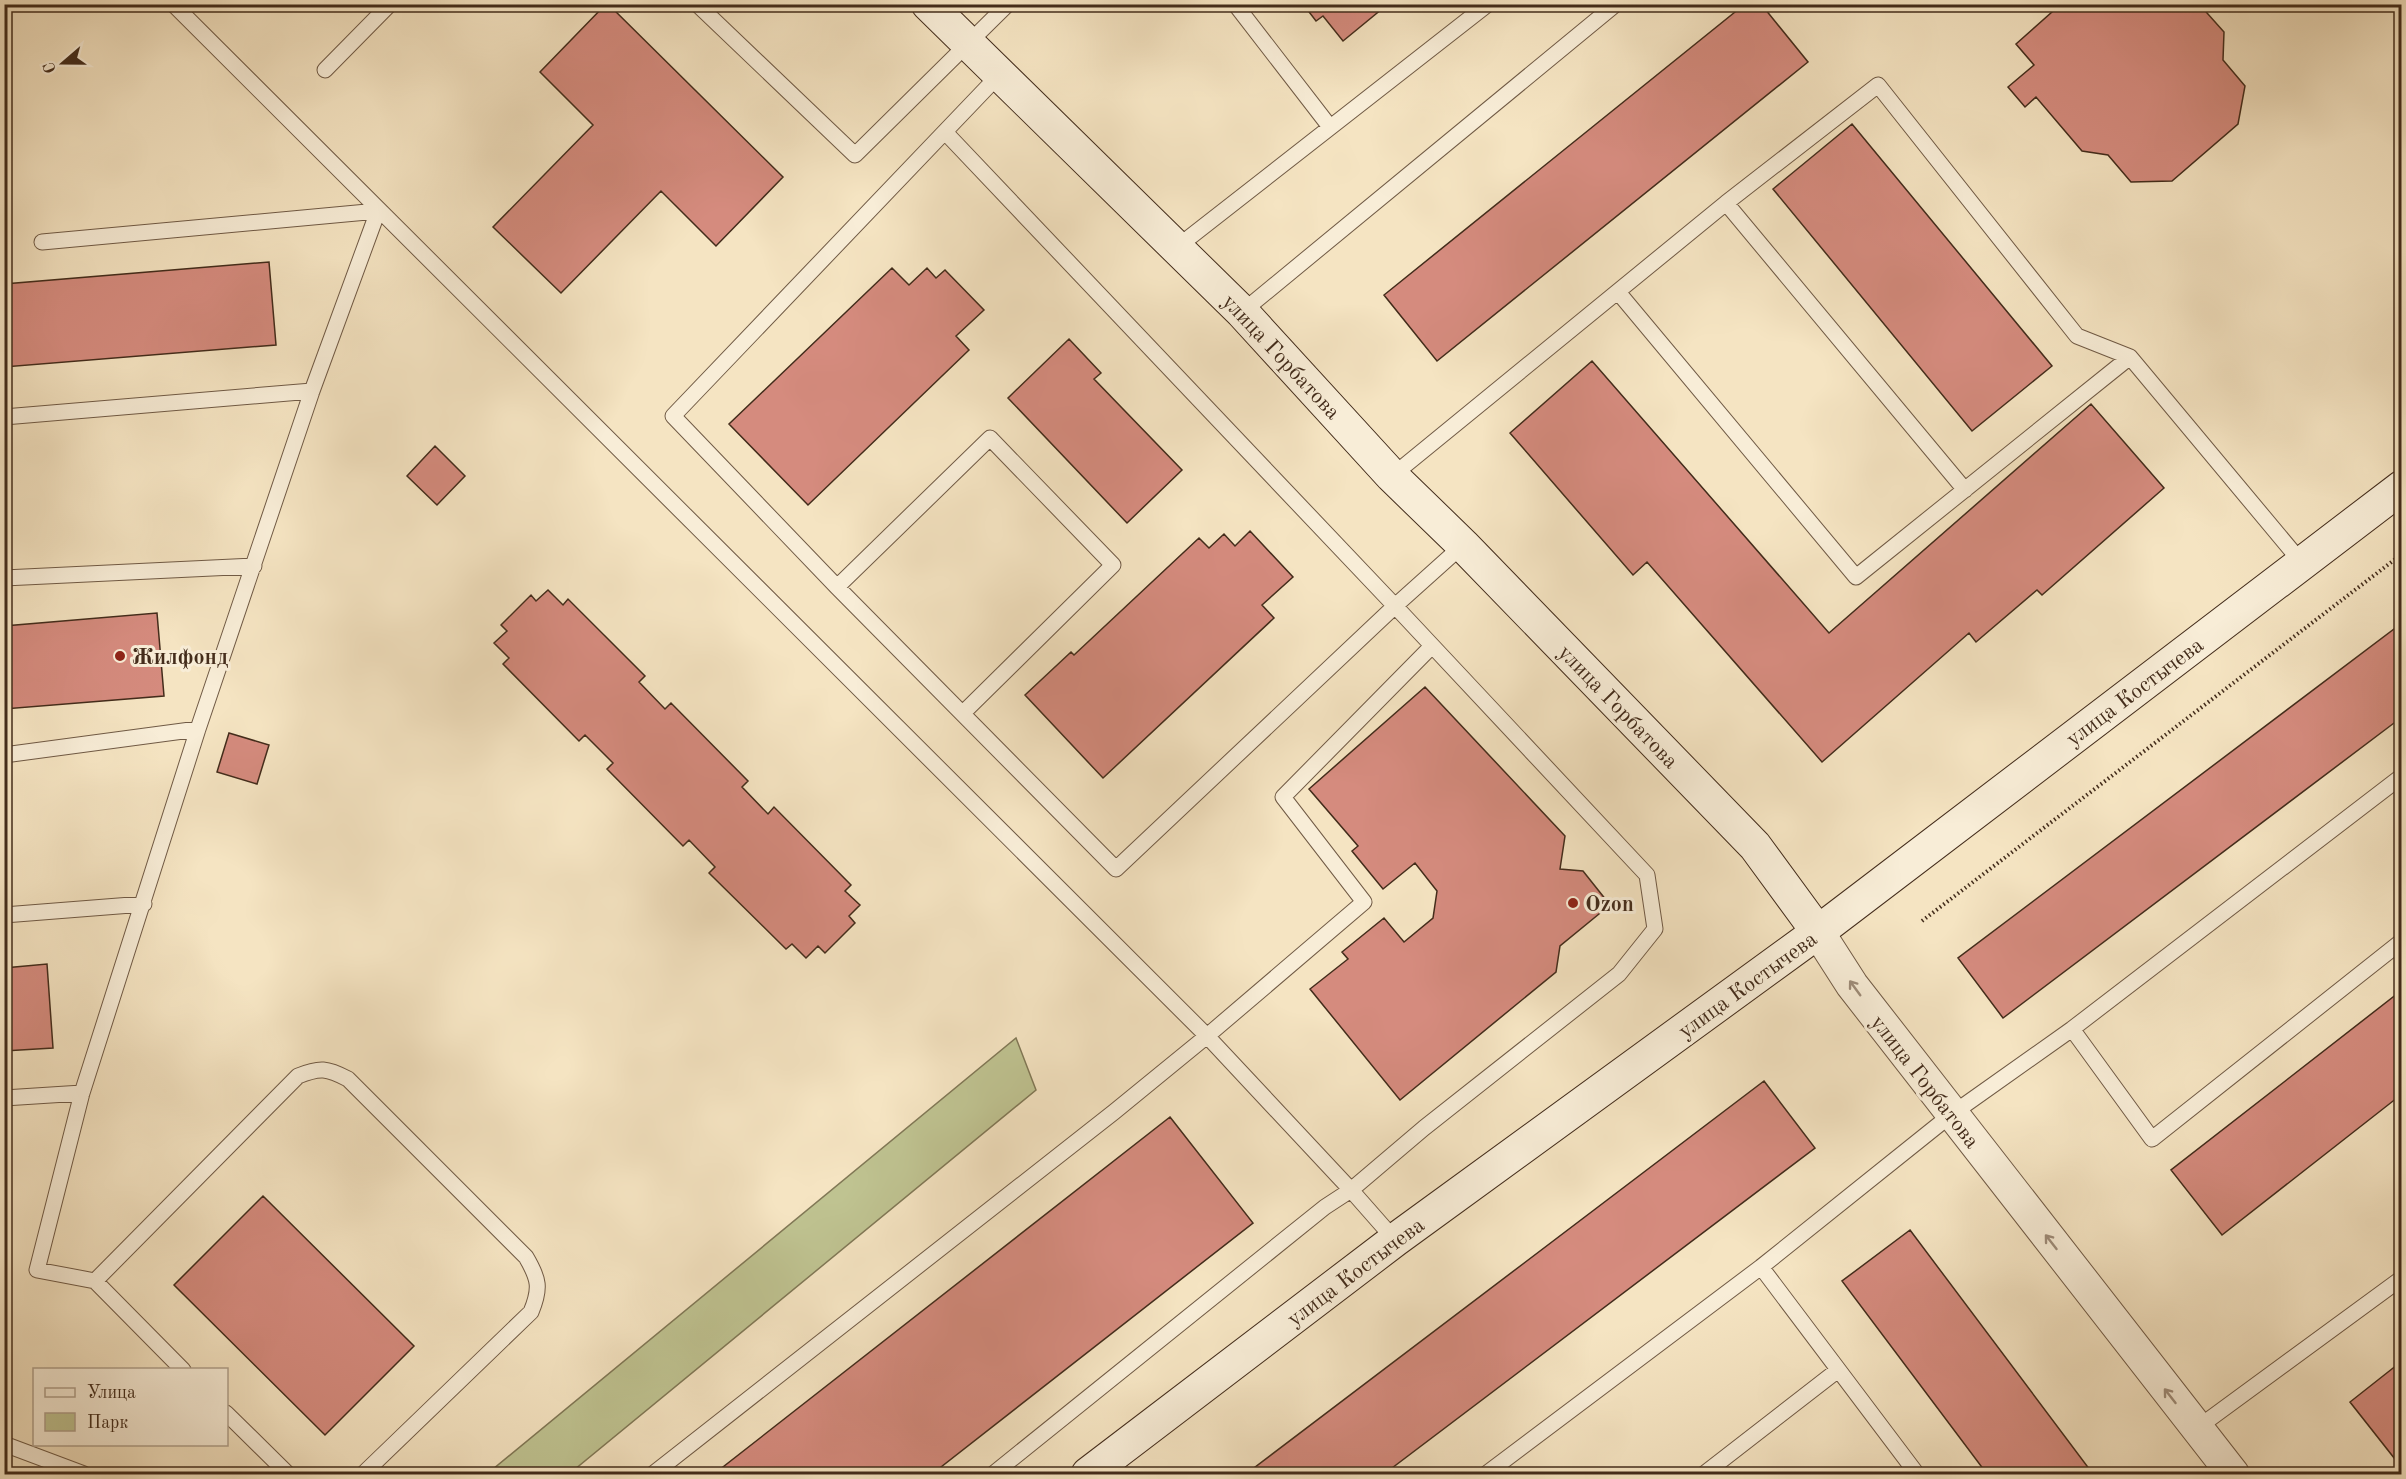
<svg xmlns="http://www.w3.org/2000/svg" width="2406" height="1479" font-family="'Old Standard TT',serif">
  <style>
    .green { fill: #bfc391; stroke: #817856; stroke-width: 1.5 }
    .building { fill: #d58b7e; stroke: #432c1b; stroke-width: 1.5 }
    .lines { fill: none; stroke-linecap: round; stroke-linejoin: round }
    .lane-casing { stroke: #705a45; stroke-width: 17 }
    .street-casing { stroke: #705a45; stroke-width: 34 }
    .secondary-casing { stroke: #432c1b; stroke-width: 35 }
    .path { stroke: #432c1b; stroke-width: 4; stroke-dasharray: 1.5 3; stroke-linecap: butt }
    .lane { stroke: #f8edd7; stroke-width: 15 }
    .street { stroke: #f8edd7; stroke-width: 32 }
    .secondary { stroke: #f8edd7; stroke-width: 33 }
    .oneway { stroke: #9e8c79 }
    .poi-dot { fill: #8f2418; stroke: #f8edd7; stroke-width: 2 }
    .labels { text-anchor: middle; stroke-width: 6; stroke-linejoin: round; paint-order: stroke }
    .street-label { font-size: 22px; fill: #432c1b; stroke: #f8edd7 }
    .poi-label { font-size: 22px; font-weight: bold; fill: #432c1b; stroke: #f8edd7; text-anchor: start }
  </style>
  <rect width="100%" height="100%" fill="#f5e4c2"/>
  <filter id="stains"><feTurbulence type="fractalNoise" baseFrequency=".00333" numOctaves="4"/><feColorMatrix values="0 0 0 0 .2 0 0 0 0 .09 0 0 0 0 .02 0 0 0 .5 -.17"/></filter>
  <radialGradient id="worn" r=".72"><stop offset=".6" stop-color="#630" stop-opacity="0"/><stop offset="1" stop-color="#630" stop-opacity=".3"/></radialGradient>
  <path class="green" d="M1016,1038L1036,1090L569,1474H487Z"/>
  <path class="building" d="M606,4H608L783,177L716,246L661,191L561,293L493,227L593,125L540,72Z
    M1303,4H1388L1343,41L1323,16L1316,21Z
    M1745,4H1761L1808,62L1437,361L1384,295Z
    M2061,4H2199L2224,32L2223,60L2245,86L2238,124L2172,181L2131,182L2108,155L2082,151L2036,97L2025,107L2008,87L2034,65L2016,44Z
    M1852,124L2052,366L1972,431L1773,189Z
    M269,262L276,345L4,367V284Z
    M269,262L276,345L4,367V284Z
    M892,268L909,285L927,268L936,278L945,270L984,310L956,336L969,350L808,505L729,424Z
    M1069,339L1101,373L1094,379L1182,470L1127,523L1008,398Z
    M1592,361L1829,633L2091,404L2164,488L2042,595L2037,590L1976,642L1969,633L1822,762L1647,562L1633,575L1510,433Z
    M435,446L465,476L437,505L407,476Z
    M1250,531L1293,577L1262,605L1274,618L1103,778L1025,695L1071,652L1074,655L1199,538L1209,548L1224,534L1235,546Z
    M548,590L563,605L568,599L645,676L639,682L665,709L671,703L748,781L742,787L768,814L774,807L851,885L845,891L860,905L849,916L855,923L825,953L818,946L806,958L792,944L786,949L709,873L715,867L689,840L683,846L607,769L613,763L585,735L579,741L503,664L509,658L494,643L507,631L501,625L531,595L536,601Z
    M157,613L164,696L4,709V626Z
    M157,613L164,696L4,709V626Z
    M2402,623V717L2003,1018L1958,958Z
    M1425,687L1565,836L1560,869L1583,871L1610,905L1560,946L1556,972L1400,1100L1310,989L1348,959L1342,952L1384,918L1404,942L1433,918L1437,891L1415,863L1383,889L1352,851L1358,846L1309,789Z
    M229,733L269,745L257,784L217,772Z
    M47,964L53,1048L4,1051V968Z
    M47,964L53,1048L4,1051V968Z
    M2402,990V1094L2222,1235L2171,1170Z
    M1764,1081L1815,1148L1384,1474H1246Z
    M1170,1117L1253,1223L932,1474H714Z
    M263,1196L414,1346L325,1435L174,1285Z
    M1910,1230L2093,1474H1987L1842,1281Z
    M2402,1361V1468L2350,1402Z"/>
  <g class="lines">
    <g class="lane-casing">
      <path id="lane" d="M173,4L1207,1036L1351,1190L1395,1240
        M697,4L855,155L1008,4
        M1235,4L1330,127
        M325,70L390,4
        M999,75L673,416L837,587L1116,869L1395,606L1463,545
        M945,132L1395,606L1647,875L1655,929L1619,974L1424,1128L1351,1190L1325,1207L993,1474
        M1726,203L1965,490
        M42,242L378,211
        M1176,248L1488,4
        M1618,292L1856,577L2130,357
        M1242,312L1616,4
        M4,417L312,391
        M1392,476L1726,203L1878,85L2077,336L2130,357L2302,563
        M4,578L254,566
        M837,587L990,438L1113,565L963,713
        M4,755L198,729
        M4,915L144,904
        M2072,1029L2152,1139L2402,941
        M4,1098L82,1093
        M1761,1267L1917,1474
        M95,1281L298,1076C320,1067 327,1068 348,1079L526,1257C539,1279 541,1288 531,1312L363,1474
        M183,1370L95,1281L37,1270L82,1093L198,729L312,391L378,211
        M226,1413L288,1474
        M2196,1429L2402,1278
        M4,1444L84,1474
        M653,1474L1114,1112L1207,1036L1364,902L1283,797L1432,646
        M1486,1474L1761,1267L1952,1114L2072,1029L2402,776
        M1704,1474L1838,1370"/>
    </g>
    <g class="street-casing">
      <path id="street" d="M1818,932L1852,985L2233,1474"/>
    </g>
    <g class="secondary-casing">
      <path id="secondary" d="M928,4L1242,312L1392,476L1463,545L1755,846L1818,932
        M1088,1474L1395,1240L1818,932L2402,487"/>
    </g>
    <path class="path" d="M1922,921L2402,554"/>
    <use href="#lane" class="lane"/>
    <use href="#street" class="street"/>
    <use href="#secondary" class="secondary"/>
  </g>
  <defs><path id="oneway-shaft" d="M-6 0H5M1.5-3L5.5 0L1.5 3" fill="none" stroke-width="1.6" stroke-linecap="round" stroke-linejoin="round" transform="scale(1.5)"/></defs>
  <g class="oneway">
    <use href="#oneway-shaft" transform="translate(1855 988) rotate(-126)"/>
    <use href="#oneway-shaft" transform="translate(2051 1242) rotate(-128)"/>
    <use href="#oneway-shaft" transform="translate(2170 1396) rotate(-128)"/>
  </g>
  <g class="poi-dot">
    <circle cx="120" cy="656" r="6"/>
    <circle cx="1573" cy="903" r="6"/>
  </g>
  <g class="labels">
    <g class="street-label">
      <text transform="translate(1282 356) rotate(47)" y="8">улица Горбатова</text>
      <text transform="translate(2134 691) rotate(-37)" y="8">улица Костычева</text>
      <text transform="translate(1619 706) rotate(46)" y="8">улица Горбатова</text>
      <text transform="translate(1747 984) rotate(-36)" y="8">улица Костычева</text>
      <text transform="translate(1926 1081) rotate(52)" y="8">улица Горбатова</text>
      <text transform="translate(1355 1271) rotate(-37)" y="8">улица Костычева</text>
    </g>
    <g class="poi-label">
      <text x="132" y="664">Жилфонд</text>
      <text x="1585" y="911">Ozon</text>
    </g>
  </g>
  <rect width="2406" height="1479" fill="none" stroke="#f5e4c2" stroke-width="24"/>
  <rect x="6" y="6" width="2394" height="1467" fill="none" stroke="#432c1b" stroke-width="3"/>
  <rect x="12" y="12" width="2382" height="1455" fill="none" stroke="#432c1b" stroke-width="1.5"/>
  <rect x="33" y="1368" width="195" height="78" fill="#f8edd7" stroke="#b0a08c" stroke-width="1.5"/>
  <rect x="45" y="1388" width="30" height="9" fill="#f8edd7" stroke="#b0a08c" stroke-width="1.5"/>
  <text x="87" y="1398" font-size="18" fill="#432c1b">Улица</text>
  <rect x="45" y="1413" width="30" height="18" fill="#bfc391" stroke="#b0a08c" stroke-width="1.5"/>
  <text x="87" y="1428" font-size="18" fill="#432c1b">Парк</text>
  <g transform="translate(63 63) rotate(250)" stroke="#f8edd7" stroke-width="4.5" paint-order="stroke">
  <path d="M0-4.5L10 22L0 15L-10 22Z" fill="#432c1b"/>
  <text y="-9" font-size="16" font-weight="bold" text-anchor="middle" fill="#432c1b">С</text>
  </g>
  <rect width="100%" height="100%" filter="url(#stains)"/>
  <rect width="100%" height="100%" fill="url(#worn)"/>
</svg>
